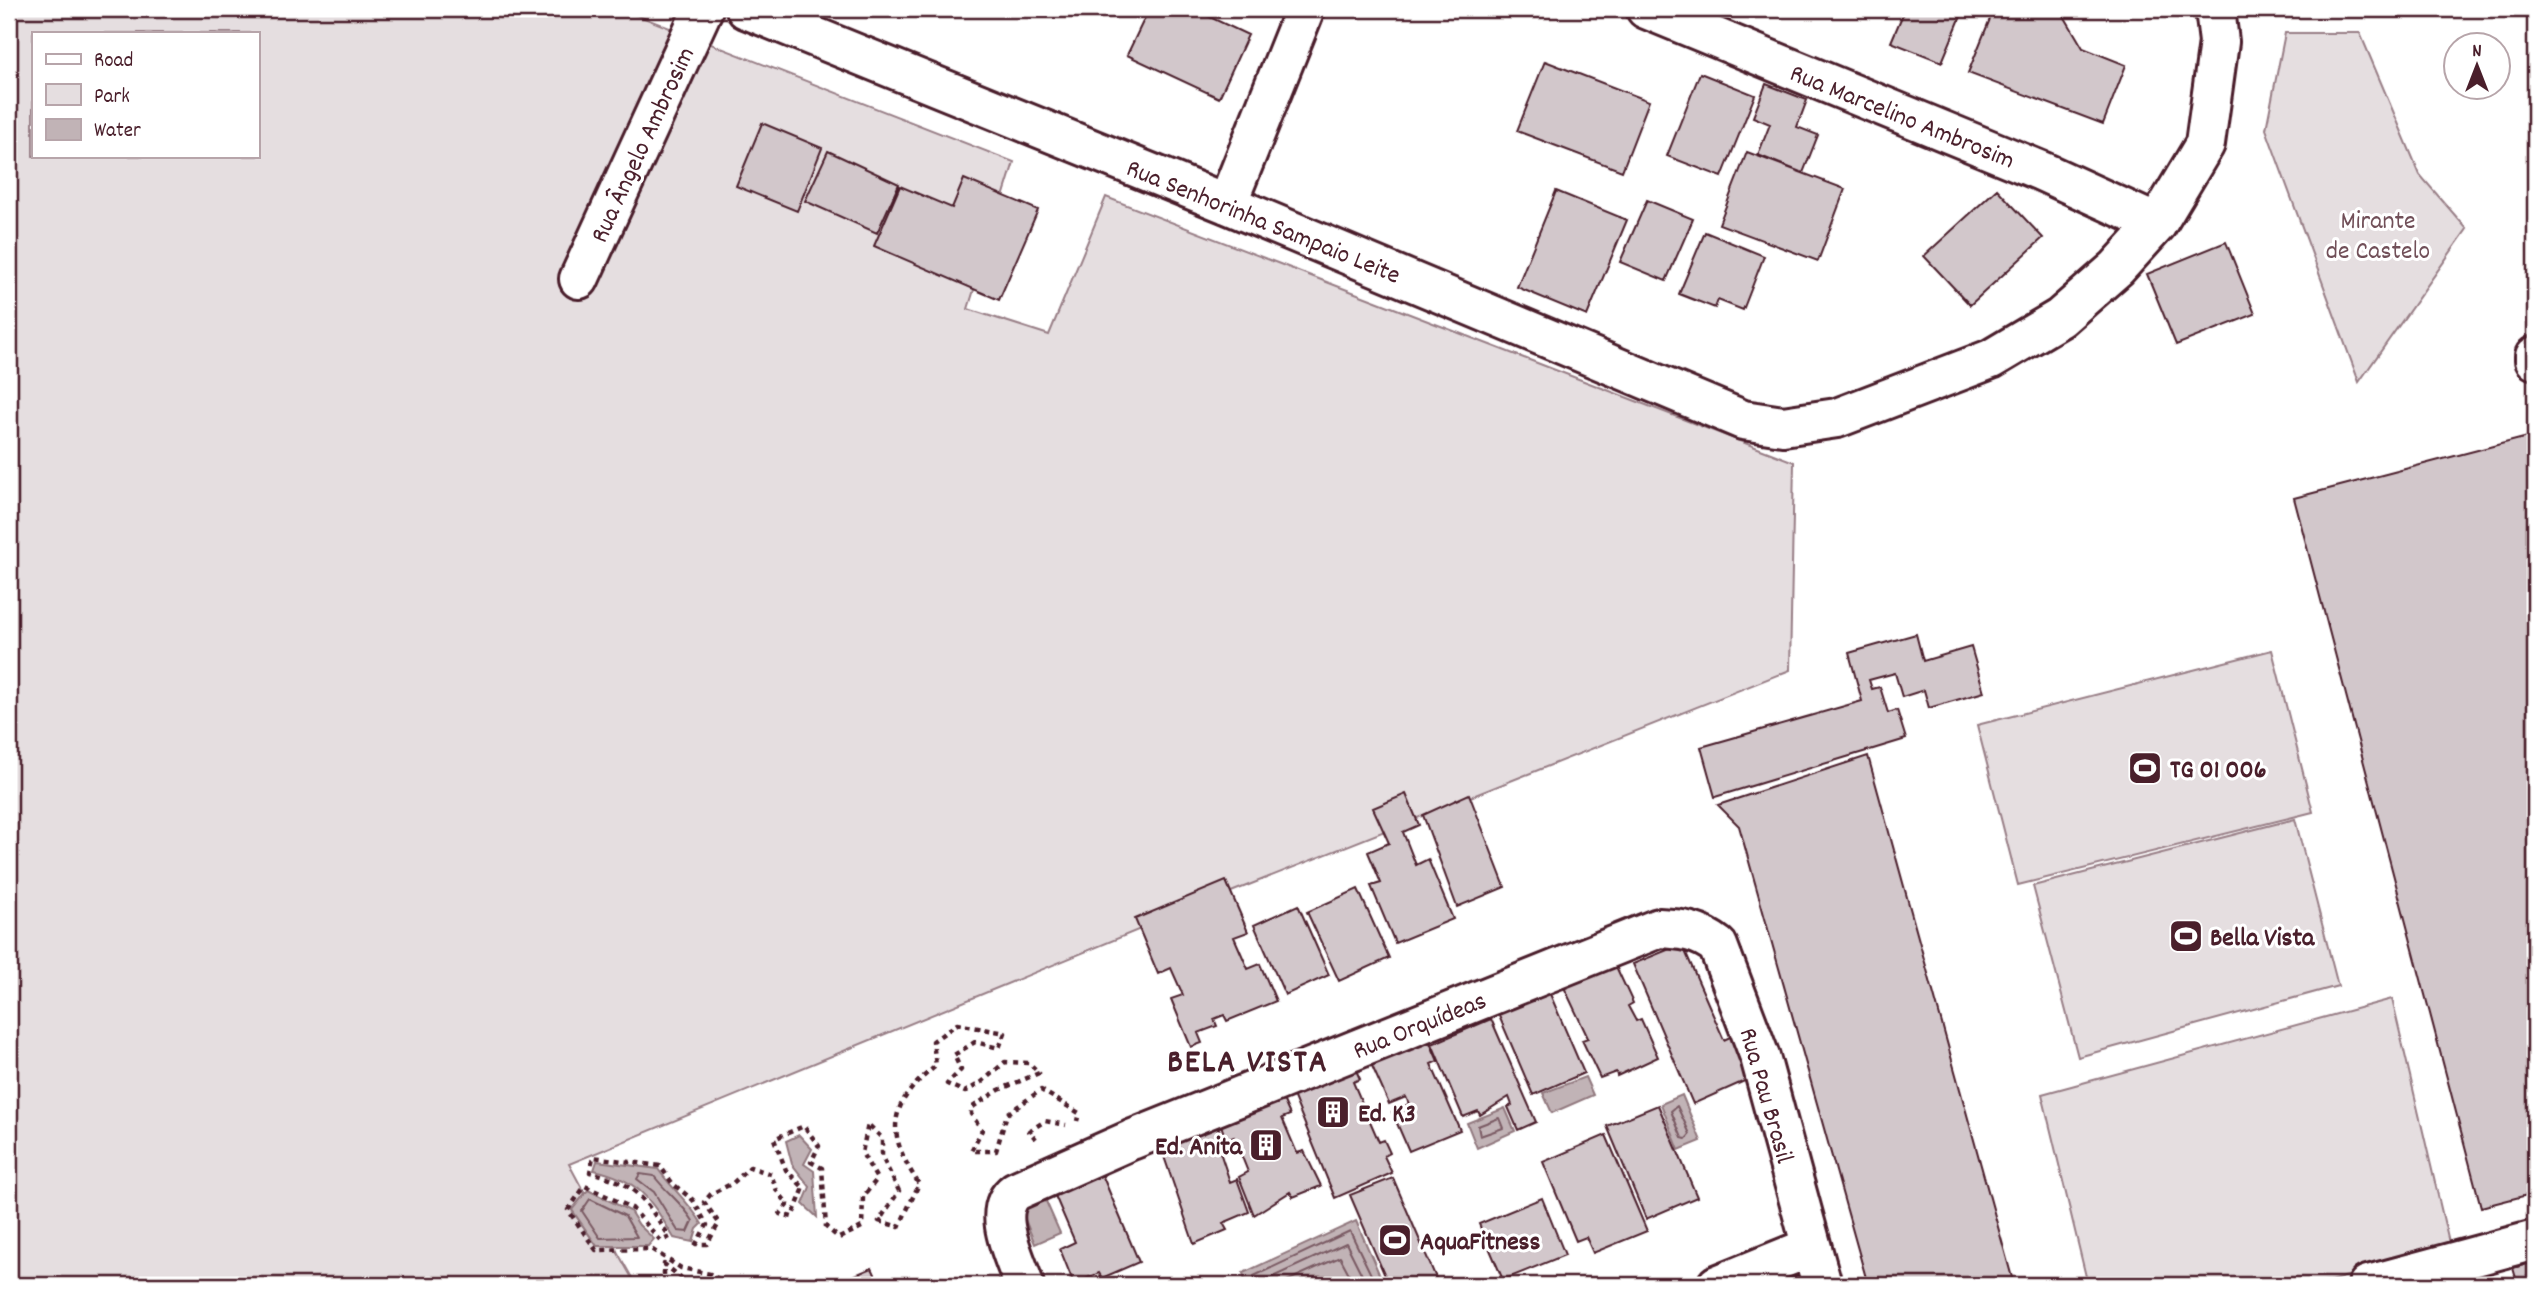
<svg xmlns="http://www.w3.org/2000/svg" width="2544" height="1294" font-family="Dekko,sans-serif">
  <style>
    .green { fill: #e5dee0; stroke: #987e86; stroke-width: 2; fill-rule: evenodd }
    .water { fill: #c1b3b6; stroke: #91787e; stroke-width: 2 }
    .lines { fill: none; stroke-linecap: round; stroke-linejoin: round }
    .shore { stroke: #7a5a63; stroke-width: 2 }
    .building { fill: #d2c7cb; stroke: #4a1f2b; stroke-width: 2 }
    .minor-casing { stroke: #4a1f2b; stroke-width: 44 }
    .path { stroke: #4a1f2b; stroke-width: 4.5; stroke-dasharray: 5 5; stroke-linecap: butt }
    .minor { stroke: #fff; stroke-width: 38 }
    .labels { text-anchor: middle; stroke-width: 6; stroke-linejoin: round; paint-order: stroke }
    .street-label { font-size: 26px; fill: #4a1f2b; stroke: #fff }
    .park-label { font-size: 26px; fill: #714f58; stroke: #fff }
    .poi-label { font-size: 26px; font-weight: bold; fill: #4a1f2b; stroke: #fff; text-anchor: start }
    .district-label { font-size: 33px; font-weight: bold; letter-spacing: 2px; fill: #4a1f2b; stroke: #fff }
  </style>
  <rect width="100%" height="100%" fill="#fff"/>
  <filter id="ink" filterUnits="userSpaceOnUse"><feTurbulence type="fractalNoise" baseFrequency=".0143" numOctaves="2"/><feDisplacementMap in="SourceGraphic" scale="14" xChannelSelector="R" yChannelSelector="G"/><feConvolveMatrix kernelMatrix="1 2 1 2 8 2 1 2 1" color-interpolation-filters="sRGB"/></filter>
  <g filter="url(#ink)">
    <path class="green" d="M9,9H621L1014,162L968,309L1049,335L1106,197L1794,462L1790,670L1211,900L569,1164L585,1194L572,1210L597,1246H614L636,1285H9ZM33,33H257V156H33Z
      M2285,33H2360L2420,175L2467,229L2359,382L2266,129Z
      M2272,650L2313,812L2018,885L1977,725Z
      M2295,819L2338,986L2078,1057L2033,886Z
      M2392,999L2450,1247L2316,1285H2088L2042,1094Z"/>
    <path class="water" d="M1585,1077L1593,1095L1552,1113L1543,1093Z
      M1682,1095L1701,1141L1679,1150L1661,1104Z
      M1505,1108L1515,1131L1477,1148L1467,1123Z
      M799,1135L812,1149L804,1164L814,1171L817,1217L803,1204L810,1187L792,1164L786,1141Z
      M597,1161L658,1169C672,1189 690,1203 702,1224L697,1229L693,1242L674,1238C651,1200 640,1180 594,1170Z
      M588,1190L630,1211L639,1225L654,1239L648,1246H597L572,1210Z
      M1045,1199L1060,1233L1035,1244L1021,1210Z
      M1356,1221L1384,1285H1246L1243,1273Z"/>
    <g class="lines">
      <path class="shore" d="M1677,1106L1690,1134L1686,1139L1682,1138L1671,1111Z
        M1499,1118L1503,1128L1480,1136L1478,1126Z
        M640,1174L654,1176C666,1192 683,1204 693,1221L688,1232L678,1231L654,1192L637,1179Z
        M590,1199L625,1216L637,1237L600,1238L582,1211Z
        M1253,1285L1254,1276L1350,1231L1376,1285
        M1261,1285L1264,1281L1346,1243L1367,1285
        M1278,1285L1340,1257L1355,1285"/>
    </g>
    <path class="building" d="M1149,9H1193L1248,35L1219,98L1127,55Z
      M1905,9H1964L1942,62L1891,42Z
      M1994,9H2060L2083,48L2126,65L2103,124L1968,73Z
      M1545,61L1649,101L1622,171L1517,131Z
      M1700,73L1755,95L1722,177L1667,156Z
      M1766,84L1807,100L1797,127L1818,135L1803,173L1758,155L1770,124L1753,117Z
      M762,123L822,148L797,211L736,186Z
      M828,151L899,184L877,233L805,201Z
      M1747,152L1845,189L1818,261L1719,224Z
      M964,179L1038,210L999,300L874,246L900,186L952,208Z
      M1997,189L2043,238L1970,305L1924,256Z
      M1556,191L1627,220L1587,316L1517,287Z
      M1647,200L1693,219L1666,281L1620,262Z
      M1705,232L1764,256L1743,310L1718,300L1715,308L1679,294Z
      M2226,242L2255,314L2176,345L2147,274Z
      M2535,435V1193L2481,1207L2294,498Z
      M1916,634L1923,661L1971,647L1984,692L1929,708L1924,690L1902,697L1895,673L1869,680L1872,689L1880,687L1888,713L1897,710L1906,739L1715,797L1701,747L1862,701L1849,653Z
      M1868,756L2014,1285H1868L1739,826L1718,805Z
      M1406,794L1419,825L1403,832L1416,865L1428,859L1453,919L1395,943L1371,886L1381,883L1368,852L1389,843L1373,808Z
      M1469,794L1505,887L1457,907L1423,815Z
      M1226,881L1248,932L1234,937L1248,969L1260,964L1276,1001L1227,1021L1224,1015L1214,1019L1217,1026L1198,1033L1202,1043L1191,1047L1171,999L1183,995L1171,968L1158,974L1135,919Z
      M1358,889L1389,958L1339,981L1307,912Z
      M1298,905L1329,975L1285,995L1254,925Z
      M1682,944L1724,1040L1732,1036L1758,1075L1693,1104L1633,964Z
      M1613,960L1633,1003L1628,1006L1636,1021L1641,1019L1658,1057L1617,1076L1616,1072L1600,1078L1582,1040L1588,1038L1562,983Z
      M1544,980L1584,1073L1533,1095L1493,1002Z
      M1491,1019L1536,1122L1518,1130L1508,1107L1512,1105L1509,1097L1480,1115L1478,1111L1463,1117L1432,1044Z
      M1422,1024L1438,1061L1431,1064L1460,1130L1409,1151L1392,1112L1409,1104L1406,1097L1389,1104L1364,1048Z
      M1355,1068L1360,1079L1353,1082L1379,1142L1384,1140L1390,1153L1384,1156L1392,1173L1335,1198L1288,1083Z
      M1277,1086L1290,1115L1282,1118L1297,1153L1304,1151L1321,1186L1293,1197L1290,1192L1254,1215L1239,1177L1248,1172L1234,1137L1226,1140L1216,1110Z
      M1658,1105L1697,1197L1646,1219L1607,1126Z
      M1211,1108L1223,1140L1217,1143L1230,1182L1237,1179L1249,1212L1223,1223L1227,1230L1194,1244L1158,1139Z
      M1606,1135L1647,1231L1593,1253L1586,1237L1576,1241L1543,1162Z
      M1095,1158L1139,1262L1102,1278L1099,1273L1074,1284L1060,1249L1075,1242L1053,1191Z
      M1393,1178L1439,1285H1389L1350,1195Z
      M1542,1198L1565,1255L1503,1280L1479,1224Z
      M2535,1262V1285H2518L2513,1268Z
      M872,1268L880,1285H831Z"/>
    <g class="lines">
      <g class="minor-casing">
        <path id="minor" d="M746,9L1227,204L1743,420L1783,426L1837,418L1991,359L2060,318L2117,268L2157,224L2205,144L2219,42L2215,9
          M1646,9L2041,171L2157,224
          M1227,204L1305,9
          M579,279L703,9
          M2535,360V356
          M1024,1285C1016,1259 989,1211 1016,1191L1131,1140L1659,928C1683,929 1699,931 1718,946L1760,1057L1822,1285
          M1717,1285L1811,1247
          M2368,1285L2535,1240"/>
      </g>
      <path class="path" d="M1036,1139L1029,1131L1045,1121L1066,1125
        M664,1285V1264L684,1280L682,1285
        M728,1285L710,1274L681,1268L651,1249L596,1250L568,1210L585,1186L632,1208L661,1241L670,1237C642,1198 640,1185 590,1172L593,1157L660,1166L673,1184L693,1200L707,1225L696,1244H707L719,1223L704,1202L711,1194L733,1183L750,1167L771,1174L777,1191L788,1204L780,1214L792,1217L804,1188L786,1170L774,1139L804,1126L819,1146L811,1162L822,1168L826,1227L839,1238L862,1227L863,1197L877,1179L862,1153L868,1124L882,1138V1157L899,1191L879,1221L899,1227L919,1184C886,1134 886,1105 936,1066L933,1041L957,1024L1005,1033L999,1048L975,1042L954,1055L961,1070L947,1084L965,1092L982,1082L1005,1062L1029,1063L1039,1073L999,1090L971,1108V1114L982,1130L971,1151H996L1007,1114L1041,1090L1079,1113L1077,1121"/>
      <use href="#minor" class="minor"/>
    </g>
  </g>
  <defs>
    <g id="stadium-square" transform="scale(1.75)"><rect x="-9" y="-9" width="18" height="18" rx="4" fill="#4a1f2b" stroke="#fff"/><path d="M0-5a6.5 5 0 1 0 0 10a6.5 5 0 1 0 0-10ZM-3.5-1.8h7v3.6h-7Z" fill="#fff"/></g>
    <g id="building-square" transform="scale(1.75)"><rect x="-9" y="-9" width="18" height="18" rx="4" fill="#4a1f2b" stroke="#fff"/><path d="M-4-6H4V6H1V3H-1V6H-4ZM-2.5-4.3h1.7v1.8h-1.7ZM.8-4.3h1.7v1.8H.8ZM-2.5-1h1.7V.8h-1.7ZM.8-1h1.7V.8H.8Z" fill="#fff"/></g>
  </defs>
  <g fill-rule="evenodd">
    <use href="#stadium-square" x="2145" y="768"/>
    <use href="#stadium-square" x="2186" y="936"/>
    <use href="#building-square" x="1333" y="1112"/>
    <use href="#building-square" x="1266" y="1145"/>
    <use href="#stadium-square" x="1395" y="1240"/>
  </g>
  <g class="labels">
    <g class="street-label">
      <text transform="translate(1903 115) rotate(22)" y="9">Rua Marcelino Ambrosim</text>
      <text transform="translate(641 144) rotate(-65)" y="9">Rua Ângelo Ambrosim</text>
      <text transform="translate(1264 220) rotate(22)" y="9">Rua Senhorinha Sampaio Leite</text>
      <text transform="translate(1419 1024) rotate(-22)" y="9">Rua Orquídeas</text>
      <text transform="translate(1768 1095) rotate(74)" y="9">Rua Pau Brasil</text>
    </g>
    <g class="park-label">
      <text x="2378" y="228">Mirante<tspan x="2378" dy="30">de Castelo</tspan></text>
    </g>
    <g class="poi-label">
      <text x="2170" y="777">TG 01 006</text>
      <text x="2210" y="945">Bella Vista</text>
      <text x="1358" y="1121">Ed. K3</text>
      <text x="1242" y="1154" text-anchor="end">Ed. Anita</text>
      <text x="1420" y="1249">AquaFitness</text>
    </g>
    <g class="district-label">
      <text x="1248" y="1071">BELA VISTA</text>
    </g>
  </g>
  <rect width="2544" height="1294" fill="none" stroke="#fff" stroke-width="35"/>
  <rect x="18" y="18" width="2509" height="1259" fill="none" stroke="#4a1f2b" stroke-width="2.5" filter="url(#ink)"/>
  <rect x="32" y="32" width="228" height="126" fill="#ffffff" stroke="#b7a5aa" stroke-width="2"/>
  <rect x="46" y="54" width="35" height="10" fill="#ffffff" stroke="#b7a5aa" stroke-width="2"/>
  <text x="94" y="66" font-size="21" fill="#4a1f2b">Road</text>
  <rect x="46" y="84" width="35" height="21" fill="#e5dee0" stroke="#b7a5aa" stroke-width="2"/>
  <text x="94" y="102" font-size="21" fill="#4a1f2b">Park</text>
  <rect x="46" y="119" width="35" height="21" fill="#c1b3b6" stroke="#b7a5aa" stroke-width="2"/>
  <text x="94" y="136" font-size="21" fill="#4a1f2b">Water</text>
  <g transform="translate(2477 66)"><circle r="33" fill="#ffffff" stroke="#b7a5aa" stroke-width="2"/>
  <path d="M0-5L12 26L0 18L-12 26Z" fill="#4a1f2b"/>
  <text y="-10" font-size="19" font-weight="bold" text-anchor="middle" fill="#4a1f2b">N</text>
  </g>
</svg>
